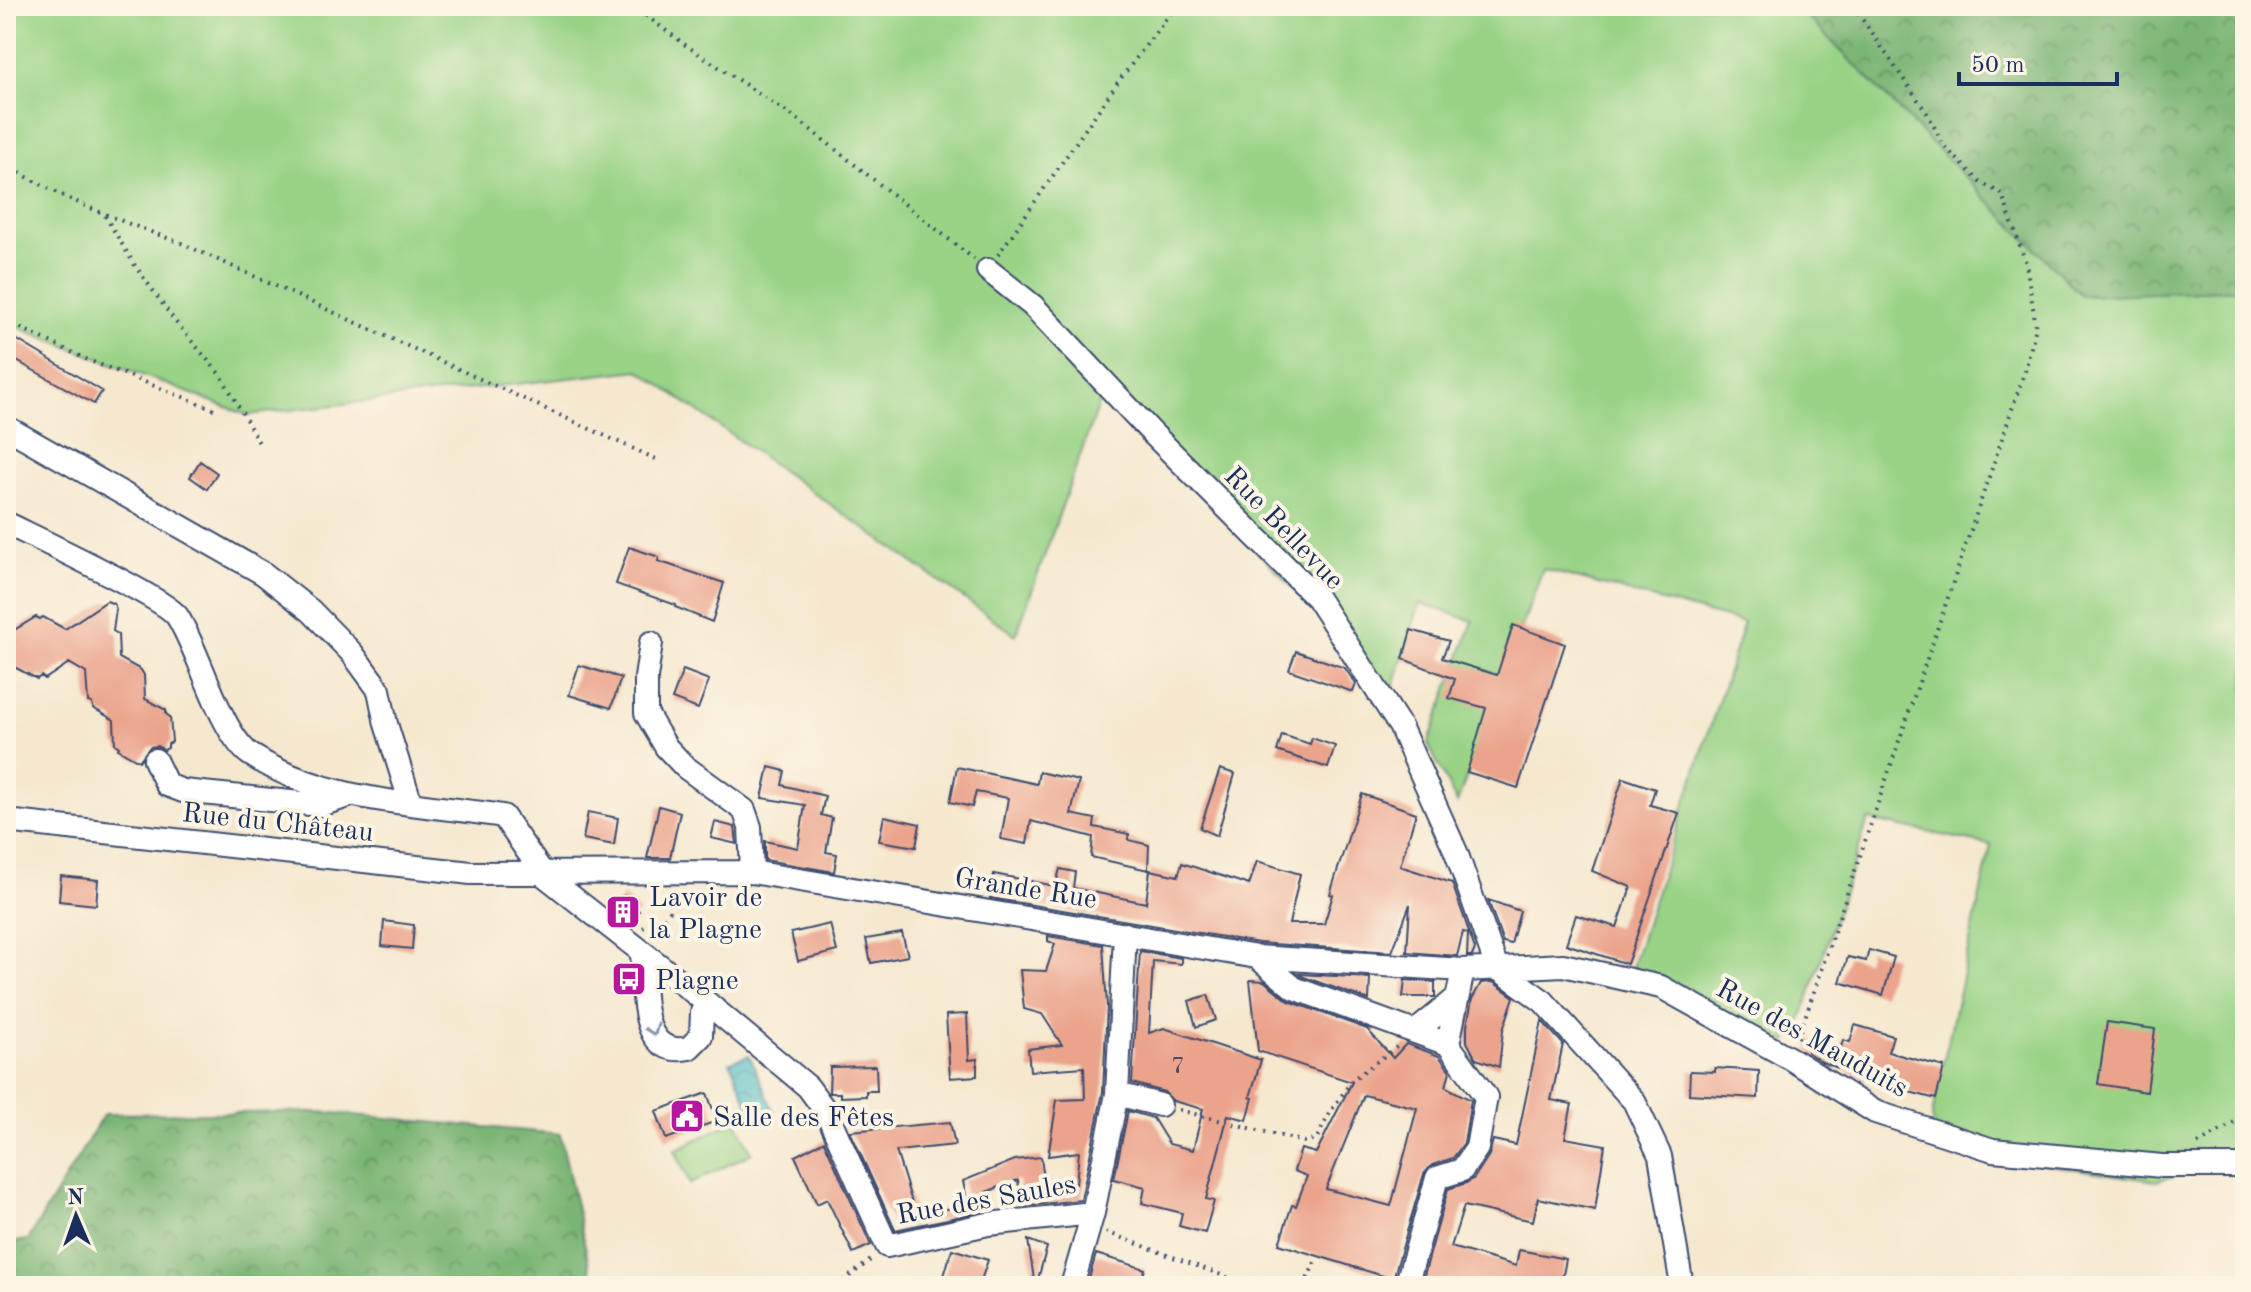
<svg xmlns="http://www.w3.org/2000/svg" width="2251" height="1292" font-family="'Old Standard TT',serif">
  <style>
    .green { fill: #99d386; stroke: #5a8172; stroke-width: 2 }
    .forest { fill: url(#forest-crowns); stroke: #4a7268; stroke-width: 2 }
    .water { fill: url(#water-waves); stroke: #357692; stroke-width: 2 }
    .building { fill: #eba38b; fill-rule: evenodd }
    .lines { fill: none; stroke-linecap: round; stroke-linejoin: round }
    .minor-casing { stroke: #3c4b6f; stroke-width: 26 }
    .path { stroke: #3c4b6f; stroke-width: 4; stroke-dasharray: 2 6; stroke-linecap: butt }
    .minor { stroke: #fff; stroke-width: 22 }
    .oneway { stroke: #8d97ae }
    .labels { text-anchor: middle; stroke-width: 8; stroke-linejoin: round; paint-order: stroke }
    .number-label { font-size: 24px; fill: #4f4c69 }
    .street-label { font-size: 28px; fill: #1b2f5e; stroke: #fcf5e5 }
    .poi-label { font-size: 28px; fill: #1b2f5e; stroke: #fcf5e5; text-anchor: start }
  </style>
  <defs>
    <pattern id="forest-crowns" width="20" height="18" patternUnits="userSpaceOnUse" patternTransform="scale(2)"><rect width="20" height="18" fill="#7ab573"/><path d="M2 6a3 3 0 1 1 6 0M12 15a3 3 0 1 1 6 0" fill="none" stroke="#639462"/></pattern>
    <pattern id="water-waves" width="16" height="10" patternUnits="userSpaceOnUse" patternTransform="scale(2)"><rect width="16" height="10" fill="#4fbdc7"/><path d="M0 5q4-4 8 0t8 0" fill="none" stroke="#419aa5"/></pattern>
  </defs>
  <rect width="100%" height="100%" fill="#fcf5e5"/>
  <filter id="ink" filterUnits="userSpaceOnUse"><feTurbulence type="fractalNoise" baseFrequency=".0125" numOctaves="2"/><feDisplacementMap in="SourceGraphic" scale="16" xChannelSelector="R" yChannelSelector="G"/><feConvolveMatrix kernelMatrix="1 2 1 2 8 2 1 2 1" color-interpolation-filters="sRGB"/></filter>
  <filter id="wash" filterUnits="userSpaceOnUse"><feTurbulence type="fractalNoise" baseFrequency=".006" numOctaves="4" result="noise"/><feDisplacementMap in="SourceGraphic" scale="32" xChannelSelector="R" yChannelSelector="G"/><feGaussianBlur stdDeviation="1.8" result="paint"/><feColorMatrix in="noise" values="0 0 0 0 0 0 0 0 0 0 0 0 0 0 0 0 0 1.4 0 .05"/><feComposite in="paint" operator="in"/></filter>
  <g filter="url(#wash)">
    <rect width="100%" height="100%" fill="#f5e8cf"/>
    <path class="green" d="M6,6H1797L2082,296L2245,289V1157L2156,1181L1936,1148L1932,1115L1991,845L1868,820L1799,1026L1786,1042L1632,967L1744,623L1543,569L1457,803L1428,744L1473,621L1420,603L1393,688L1374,695L1318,614L1175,466L1101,397L1016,635L639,370L247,415L6,323Z
      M736,1120L752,1153L690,1184L675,1150Z"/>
    <path class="forest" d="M1797,6H2245V289L2082,296Z
      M321,1112L560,1134L594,1286H6V1243L28,1240L104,1114Z"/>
    <path class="water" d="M749,1055L775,1114L756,1122L730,1062Z"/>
    <g id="blocks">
      <path class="building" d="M6,333L102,391L94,404L6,355Z
        M200,461L217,473L207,489L190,477Z
        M629,547L659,557L658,561L724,583L712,622L675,607L676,605L616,584Z
        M107,601L114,604L116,609L113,631L118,634L119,658L141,670L144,675L145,699L166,710V714L170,717L172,742L168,744V748L164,750L157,746L150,747L139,761L118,749L119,747L115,744L114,720L93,708L92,703L88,702L86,673L69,663L45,679L41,676L37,679L16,668L6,674V626L14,630L36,617L40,619L43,617L65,629Z
        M1513,625L1565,644L1518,788L1467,772L1486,708L1449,698L1455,679L1403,659L1411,630L1449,641L1442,658L1497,675Z
        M1296,651L1345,668L1356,684L1353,692L1289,670Z
        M579,665L621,678L611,708L569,695Z
        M683,670L709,680L698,709L672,699Z
        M1282,735L1310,744L1312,738L1335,746L1328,768L1277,751Z
        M769,767L785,771L782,785L825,796L821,815L832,818L826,852L837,854L834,872L765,860V841L798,848L805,805L762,798Z
        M957,767L1037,784L1039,772L1079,781L1071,814L1095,819L1094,827L1129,834V840L1149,845L1148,870L1091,857L1093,837L1031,821L1027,844L1001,839L1008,798L976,792L972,807L950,802Z
        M1220,769L1235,774L1217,836L1200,828Z
        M1623,778L1655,789L1650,805L1679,813L1627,964L1566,944L1576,915L1617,927L1631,887L1592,871Z
        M1362,794L1416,813L1400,866L1452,883L1475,949L1472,956H1467L1468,933L1463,932L1457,956L1407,952L1410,904L1392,952L1259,943L990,898L994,874L1055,886L1060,869L1075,872L1073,888L1146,903L1150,870L1178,876L1182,863L1249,885L1257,861L1300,874L1289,924H1324L1333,895L1330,894Z
        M659,806L680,812L670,858H647Z
        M588,812L618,818L614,845L583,839Z
        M884,816L920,824L916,847L879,841Z
        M715,822L735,827L737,844L711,838Z
        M61,876L98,880L96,905L59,901Z
        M624,896L639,911L628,923L611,910Z
        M1488,900L1520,911L1511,944L1503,942Z
        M384,921L414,925L412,949L382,946Z
        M830,924L837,951L798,961L791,933Z
        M902,933L908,956L871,963L866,939Z
        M1048,936L1103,945L1107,1006L1103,1092L1081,1200L1022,1206L1018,1180L986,1192L990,1210L895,1230L850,1131L950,1122L955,1145L896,1151L916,1215L968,1205L963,1181L1015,1160L1041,1157L1045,1188L1076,1184L1079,1152L1048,1156L1057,1100L1085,1099L1084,1067L1030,1071L1028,1049L1062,1045L1042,1014L1024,1009L1020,970L1046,971L1055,944L1048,941Z
        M1869,950L1894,957L1883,995L1840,982L1848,957L1866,961Z
        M1140,951L1181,958V964L1153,961L1149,1033L1164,1028L1261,1060L1250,1097L1253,1098L1247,1120L1228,1115L1206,1199L1214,1201L1205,1233L1179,1226L1182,1213L1142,1203L1145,1187L1114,1179L1128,1111L1153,1118L1169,1144L1193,1150L1203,1109L1173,1101L1164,1092L1132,1083Z
        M1299,974L1370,978L1369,1000L1301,976Z
        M1250,980L1264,981L1289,1001L1367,1029L1393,1058L1406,1044L1439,1056L1450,1071L1446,1087L1471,1100L1464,1143L1453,1158L1432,1165L1424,1174L1393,1279L1279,1244L1292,1205L1296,1206L1307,1176L1294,1171L1301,1149L1316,1153L1352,1082L1258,1051ZM1364,1095L1417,1108L1391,1206L1326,1189Z
        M1405,980L1435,982V997H1403Z
        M1493,982L1514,997L1503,1030L1499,1067L1476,1059L1467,1042V1026L1472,999L1481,983Z
        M1208,995L1216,1020L1196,1027L1189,1001Z
        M967,1014L969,1060L977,1059V1076L950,1078L946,1015Z
        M1542,1021L1563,1044L1551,1100L1572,1104L1565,1138L1605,1145L1595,1210L1538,1198L1533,1221L1464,1206L1451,1247L1516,1266L1519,1250L1566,1259L1561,1286H1421L1448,1189L1466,1183L1474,1178L1489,1155L1493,1140L1516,1145Z
        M2107,1022L2155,1029L2147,1092L2098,1084Z
        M1855,1025L1893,1036L1888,1052L1944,1067L1936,1099L1894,1088L1822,1062L1807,1052L1811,1039L1841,1047L1843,1040L1850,1042Z
        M876,1066L877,1091H866V1096L840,1097V1093H829L830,1067Z
        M1715,1068L1759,1071L1758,1098L1689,1094L1690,1071L1715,1072Z
        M707,1093L717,1121L666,1139L656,1111Z
        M824,1141L871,1245L853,1253L827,1199L817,1204L795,1156Z
        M1028,1240L1047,1247L1036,1286H1035Z
        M952,1249L988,1260L979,1286H941Z
        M1096,1254L1145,1269L1140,1286H1087Z"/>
    </g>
  </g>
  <g filter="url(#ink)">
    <use href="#blocks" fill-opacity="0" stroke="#3c4b6f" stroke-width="2"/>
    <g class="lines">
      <g class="minor-casing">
        <path id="minor" d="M988,270L1033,306L1153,434L1317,598L1400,726L1456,852L1497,968
          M6,427L264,574L311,611L352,653L379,690L386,724L411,804
          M6,523C34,537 164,598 177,616C199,649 220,734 251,755C325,803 419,803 503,816L544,875L706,1002L808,1087L827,1113L887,1246L988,1224L1093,1213
          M651,643L646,678V713L666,747L685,767L744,810L750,827L752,872
          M155,760L167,785L183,791L320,805L348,796
          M6,821L471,873L752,872L1257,957L1463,970L1563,965L1661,987L1791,1059L1875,1112L1993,1150L2162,1166H2245
          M642,954C645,988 637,1059 689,1048L701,1036L702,1012L706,1002
          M1257,957L1294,988L1448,1044
          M1497,968L1543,1001L1634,1101L1660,1156L1682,1286
          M1415,1032L1459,996
          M1117,1094L1160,1105
          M1072,1286L1093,1213L1117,1094L1125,934
          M1406,1286L1437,1178L1462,1170L1477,1148L1486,1097L1448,1044L1463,970"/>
      </g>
      <path class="path" d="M633,6L684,44L797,119L974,259
        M6,164C60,199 121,221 181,243L656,459
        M105,216L134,264L174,320L222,377L259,443
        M998,255L1118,82L1176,6
        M6,321L88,360L219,411
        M643,928L654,922L661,921L685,894
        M1798,1038L2025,371L2036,327L2026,263L2002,194L1980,182L1944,146L1927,113L1853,6
        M1179,1110L1305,1142L1317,1138L1331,1111L1352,1080L1398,1046
        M2198,1144L2245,1116
        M1106,1232L1251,1286
        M837,1286L873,1258
        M1304,1286L1317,1258"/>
      <use href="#minor" class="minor"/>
    </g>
    <defs><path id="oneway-chevron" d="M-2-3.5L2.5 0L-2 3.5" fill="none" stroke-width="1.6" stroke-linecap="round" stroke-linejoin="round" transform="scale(2)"/></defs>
    <use class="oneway" href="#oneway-chevron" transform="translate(653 1030) rotate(69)"/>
  </g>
  <defs>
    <g id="building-square" transform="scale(1.8)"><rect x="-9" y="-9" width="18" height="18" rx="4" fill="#b5179e" stroke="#fcf5e5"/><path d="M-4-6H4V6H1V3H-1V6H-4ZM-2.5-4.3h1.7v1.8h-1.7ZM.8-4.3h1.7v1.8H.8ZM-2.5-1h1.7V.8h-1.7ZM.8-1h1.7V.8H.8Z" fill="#fff"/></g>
    <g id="bus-square" transform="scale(1.8)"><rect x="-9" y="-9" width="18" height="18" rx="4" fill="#b5179e" stroke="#fcf5e5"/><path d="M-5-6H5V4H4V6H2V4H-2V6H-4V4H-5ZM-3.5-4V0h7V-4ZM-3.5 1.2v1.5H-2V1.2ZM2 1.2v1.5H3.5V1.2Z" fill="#fff"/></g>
    <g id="civic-square" transform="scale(1.8)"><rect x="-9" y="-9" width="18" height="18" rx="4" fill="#b5179e" stroke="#fcf5e5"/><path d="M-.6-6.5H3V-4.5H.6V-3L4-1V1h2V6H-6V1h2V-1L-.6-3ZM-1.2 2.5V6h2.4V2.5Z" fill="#fff"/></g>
  </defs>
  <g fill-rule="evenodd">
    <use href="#building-square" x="623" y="912"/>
    <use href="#bus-square" x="629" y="979"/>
    <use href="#civic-square" x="687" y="1116"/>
  </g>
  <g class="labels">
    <g class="number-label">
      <text x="1178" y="1073">7</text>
    </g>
    <g class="street-label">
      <text transform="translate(1285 527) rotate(46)" y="10">Rue Bellevue</text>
      <text transform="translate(278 821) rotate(6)" y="10">Rue du Château</text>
      <text transform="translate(1026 887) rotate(9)" y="10">Grande Rue</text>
      <text transform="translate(1813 1037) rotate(29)" y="10">Rue des Mauduits</text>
      <text transform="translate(986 1198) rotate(-10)" y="10">Rue des Saules</text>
    </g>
    <g class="poi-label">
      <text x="649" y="906">Lavoir de<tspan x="649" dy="32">la Plagne</tspan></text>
      <text x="655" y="989">Plagne</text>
      <text x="713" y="1126">Salle des Fêtes</text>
    </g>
  </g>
  <rect width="2251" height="1292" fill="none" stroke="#fcf5e5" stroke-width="32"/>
  <g transform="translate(76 1216) rotate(358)" stroke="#fcf5e5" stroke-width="6" paint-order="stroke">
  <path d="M0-6L14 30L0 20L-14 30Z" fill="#1b2f5e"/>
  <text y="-12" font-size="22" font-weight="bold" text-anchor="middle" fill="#1b2f5e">N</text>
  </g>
  <path d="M1959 72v12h158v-12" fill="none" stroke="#1b2f5e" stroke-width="4"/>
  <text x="1971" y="72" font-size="24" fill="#1b2f5e" stroke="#fcf5e5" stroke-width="6" paint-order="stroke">50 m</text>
</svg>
